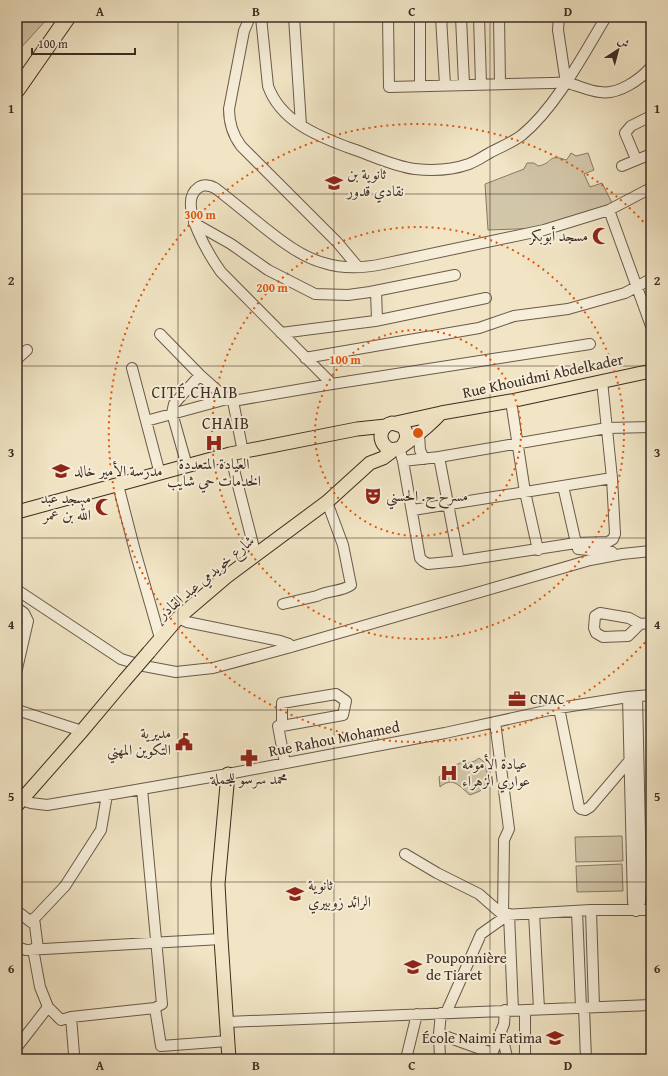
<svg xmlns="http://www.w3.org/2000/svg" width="668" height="1076" font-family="'Gentium Book Plus',Amiri,serif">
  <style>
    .green { fill: #d2c6a9; stroke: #887966 }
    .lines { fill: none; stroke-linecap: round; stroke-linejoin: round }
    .minor-casing { stroke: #6a5a4b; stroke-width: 12 }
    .major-casing { stroke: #3d2c22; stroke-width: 15 }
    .highway-casing { stroke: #3d2c22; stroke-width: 17 }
    .minor { stroke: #f6eed9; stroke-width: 10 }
    .major { stroke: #f1e5c5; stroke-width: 13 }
    .highway { stroke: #f1e5c5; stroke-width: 15 }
    .major-bridge-casing { stroke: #3d2c22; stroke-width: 15; stroke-linecap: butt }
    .major-bridge { stroke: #f1e5c5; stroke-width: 13 }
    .grid { fill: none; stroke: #3d2c22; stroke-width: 1; stroke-opacity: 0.55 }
    .ring { fill: none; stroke: #df570d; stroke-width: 2; stroke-dasharray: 2 4 }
    .labels { text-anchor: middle; stroke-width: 4; stroke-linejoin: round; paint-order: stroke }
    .poi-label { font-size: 15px; fill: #3d2c22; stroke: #f6eed9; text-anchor: start }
    .street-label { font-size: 15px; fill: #3d2c22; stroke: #f6eed9 }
    .neighbourhood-label { font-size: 16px; letter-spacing: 1px; fill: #3d2c22; stroke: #f6eed9 }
    .centre { fill: #df570d; stroke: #f6eed9; stroke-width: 2 }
    .ring-label { font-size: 12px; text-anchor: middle; font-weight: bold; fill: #df570d; stroke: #f6eed9; stroke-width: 4; stroke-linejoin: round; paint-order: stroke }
    .neatline { fill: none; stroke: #3d2c22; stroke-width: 1.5 }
    .grid-label { font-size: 13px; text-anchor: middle; font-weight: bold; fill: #3d2c22 }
  </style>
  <rect width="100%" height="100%" fill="#f1e5c5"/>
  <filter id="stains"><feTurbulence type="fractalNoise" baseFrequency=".005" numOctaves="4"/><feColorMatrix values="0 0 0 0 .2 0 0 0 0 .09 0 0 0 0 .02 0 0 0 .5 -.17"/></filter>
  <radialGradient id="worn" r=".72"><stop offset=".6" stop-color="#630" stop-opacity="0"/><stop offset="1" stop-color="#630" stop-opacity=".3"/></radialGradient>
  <path class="green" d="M17,17H49L17,52Z
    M571,153L576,156L588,153L594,170L584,174L590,187L602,183L613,205L545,228L488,230L485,184L524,169L527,163H534L538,166C553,164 547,153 566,160L568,158Z
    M479,758L484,762L487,772L485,785L480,791L470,795C459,786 453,776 440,787L439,777L456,765L462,762L466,764L475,761Z
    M622,836L623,861L576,862L575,837Z
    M622,864L623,891L577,892L576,866Z"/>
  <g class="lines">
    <g class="minor-casing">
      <path id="minor" d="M250,17L244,31L229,109C229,123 232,134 241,146L337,242L358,267
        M261,17L268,86C280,120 315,135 347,147C369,154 392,166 415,169C433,171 452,170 469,164C477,161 484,156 491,152C501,147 513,142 522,135C556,107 583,55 606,17
        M294,17L301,125
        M388,17L389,87L551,83C556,83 562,82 567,83C578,85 588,91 600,92C618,95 640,80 651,67
        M441,17L445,85
        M461,17L464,84
        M479,17L481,84
        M499,17L500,84
        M559,17L558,30L566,83
        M420,85V17
        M636,159L625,133L631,126L651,116
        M622,166L651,154
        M609,210L651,326
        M194,223L231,244L268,270L315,294L348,295L370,292L455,275
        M376,291L377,320
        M281,333L375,321L486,298
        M160,334L200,375L227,399
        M305,358L479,328L514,316L568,309L625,293L651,279
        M17,359L27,350
        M132,368L160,474
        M332,384L221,272C211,258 176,203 198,188C203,184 209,185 215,188C231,200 246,213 261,225C280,240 301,257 324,263C343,269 364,268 383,264L544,230L609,210L651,188
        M233,401L243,452
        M511,401L525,492L538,550
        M146,421L227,399L233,401L332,384L590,344
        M419,434L420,450L424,459
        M399,448L403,461L420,558L423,561L428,564L459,561L576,543L608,542L613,539L615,534L612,478L602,381
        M230,454L256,556
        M439,457L459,561
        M403,461L439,457L607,428L651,427
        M187,466L172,413L174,404L200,375
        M118,485L135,551L160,638
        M563,486L576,543
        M413,510L612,478
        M578,549L612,552
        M17,590L121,659L144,666L176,672L213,668L291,647L590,560L622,554L651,551
        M283,604L317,596C328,590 341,592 351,585L343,545L327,502
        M17,608L24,613L28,621L17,669
        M178,618L187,622L280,641L289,644L291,647
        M640,624L628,636L603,637L596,633L594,628L595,616L600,613L629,618L640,624L651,623
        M628,697L633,902L636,911
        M559,708L579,807L581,809L585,810L590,807L630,760
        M17,710L82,731
        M495,722L509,829L504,840L503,915
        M282,726V703L336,694L346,701L343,715L282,726H278L285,763
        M142,789L162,1004L155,1008
        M17,799L31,803L47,805L107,795L228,774L445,733L559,708L628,697L651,695
        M405,854L437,873L479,894L503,915L591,910H651
        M591,910L594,1007
        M17,911L31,922L65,886L101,830L107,795
        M577,911L581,1007
        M636,911L640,902L641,879L637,696
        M534,913L539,1009
        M509,914L513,1010
        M34,918L38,949
        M17,947L26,950L221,939
        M33,949L40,987L48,1007L61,1020L71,1017
        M584,1007L586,1059
        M525,1010V1059
        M446,1013L481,934L509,914
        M227,1022L651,1005
        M501,1031L507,1057L506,1059
        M439,1034L492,1053
        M17,1047L48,1007
        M74,1054L71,1017L155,1008L161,1046L228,1041
        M406,1059L417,1014
        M440,1059L439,1034L441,1013
        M490,1059L504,1024L505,1010"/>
    </g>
    <g class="major-casing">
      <path id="major" d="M396,423L441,413L511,401L651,371
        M403,445C408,439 408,432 402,426L392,423C373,428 381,454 398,449C402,447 405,444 408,442C420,433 431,424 441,413
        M17,512L230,454L357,429L386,426
        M149,652L178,618L226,577L327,502L370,463L383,458L395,449
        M228,774L218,884L221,939L229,1059
        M17,805L82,731L124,681"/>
    </g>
    <g class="highway-casing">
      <path id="highway" d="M17,90L68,17"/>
    </g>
    <use href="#minor" class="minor"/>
    <use href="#major" class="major"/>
    <use href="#highway" class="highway"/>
    <g class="major-bridge-casing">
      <path id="major-bridge" d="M124,681L149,652"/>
    </g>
    <use href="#major-bridge" class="major-bridge"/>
  </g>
  <path class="grid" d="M178,17V1059M334,17V1059M490,17V1059M17,194H651M17,366H651M17,538H651M17,710H651M17,882H651"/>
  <g class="ring">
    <circle cx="418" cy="433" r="103"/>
    <circle cx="418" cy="433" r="206"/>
    <path d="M649 638A309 309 0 1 1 649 228"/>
  </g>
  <defs>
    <g id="school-bare" transform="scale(1.38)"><path d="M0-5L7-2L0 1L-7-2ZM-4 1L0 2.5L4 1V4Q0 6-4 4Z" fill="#8f2418" stroke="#f6eed9" stroke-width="2.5" paint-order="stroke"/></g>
    <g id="mosque-bare" transform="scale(1.38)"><path d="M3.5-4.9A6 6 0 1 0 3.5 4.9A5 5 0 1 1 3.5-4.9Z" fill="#8f2418" stroke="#f6eed9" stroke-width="2.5" paint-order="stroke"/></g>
    <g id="hospital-bare" transform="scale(1.38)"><path d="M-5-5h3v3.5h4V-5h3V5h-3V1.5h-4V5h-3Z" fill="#8f2418" stroke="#f6eed9" stroke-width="2.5" paint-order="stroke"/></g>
    <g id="theatre-bare" transform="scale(1.38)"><path d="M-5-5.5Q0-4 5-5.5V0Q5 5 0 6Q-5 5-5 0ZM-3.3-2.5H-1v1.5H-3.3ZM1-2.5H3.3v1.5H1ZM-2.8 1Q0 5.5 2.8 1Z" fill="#8f2418" stroke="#f6eed9" stroke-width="2.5" paint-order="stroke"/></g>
    <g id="office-bare" transform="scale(1.38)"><path d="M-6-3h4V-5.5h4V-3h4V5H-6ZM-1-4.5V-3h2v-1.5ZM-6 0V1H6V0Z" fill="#8f2418" stroke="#f6eed9" stroke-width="2.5" paint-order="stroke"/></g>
    <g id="civic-bare" transform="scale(1.38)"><path d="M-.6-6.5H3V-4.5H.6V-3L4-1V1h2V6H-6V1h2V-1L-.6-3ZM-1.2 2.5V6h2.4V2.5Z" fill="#8f2418" stroke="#f6eed9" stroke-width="2.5" paint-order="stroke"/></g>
    <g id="pharmacy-bare" transform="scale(1.38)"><path d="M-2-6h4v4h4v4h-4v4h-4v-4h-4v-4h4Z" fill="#8f2418" stroke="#f6eed9" stroke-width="2.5" paint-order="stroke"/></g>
  </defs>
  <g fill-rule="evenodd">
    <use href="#school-bare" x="334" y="183"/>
    <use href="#mosque-bare" x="601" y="236"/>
    <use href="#hospital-bare" x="214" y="443"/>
    <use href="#school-bare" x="61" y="471"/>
    <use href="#theatre-bare" x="373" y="496"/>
    <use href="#mosque-bare" x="104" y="507"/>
    <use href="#office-bare" x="517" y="699"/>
    <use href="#civic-bare" x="184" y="742"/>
    <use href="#pharmacy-bare" x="249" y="758"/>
    <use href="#hospital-bare" x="449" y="773"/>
    <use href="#school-bare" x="295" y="894"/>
    <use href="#school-bare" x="413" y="967"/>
    <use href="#school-bare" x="555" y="1038"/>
  </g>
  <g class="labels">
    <g class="poi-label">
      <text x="347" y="179">ثانوية بن<tspan x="347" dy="17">نقادي قدور</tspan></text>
      <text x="588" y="241" text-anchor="end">مسجد أبوبكر</text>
      <text x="214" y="469" text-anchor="middle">العيادة المتعددة<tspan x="214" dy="17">الخدمات حي شايب</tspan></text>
      <text x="74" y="476">مدرسة الأمير خالد</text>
      <text x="386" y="501">مسرح ح. الحسني</text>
      <text x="91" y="503" text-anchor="end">مسجد عبد<tspan x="91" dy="17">الله بن عمر</tspan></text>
      <text x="530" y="704">CNAC</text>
      <text x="171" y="738" text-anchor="end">مديرية<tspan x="171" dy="17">التكوين المهني</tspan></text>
      <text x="462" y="769">عيادة الأمومة<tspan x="462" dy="17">عواري الزهراء</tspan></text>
      <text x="249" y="784" text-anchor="middle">محمد سرسو للجملة</text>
      <text x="308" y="890">ثانوية<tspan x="308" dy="17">الرائد زوبيري</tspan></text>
      <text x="426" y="963">Pouponnière<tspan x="426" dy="17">de Tiaret</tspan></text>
      <text x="542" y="1043" text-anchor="end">École Naimi Fatima</text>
    </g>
    <g class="street-label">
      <text transform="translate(543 376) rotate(-12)" y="5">Rue Khouidmi Abdelkader</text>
      <text transform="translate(206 577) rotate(-40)" y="5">شارع خويدمي عبد القادر</text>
      <text transform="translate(334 739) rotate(-11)" y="5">Rue Rahou Mohamed</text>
    </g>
    <g class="neighbourhood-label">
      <text x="195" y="398">CITÉ CHAIB</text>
      <text x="226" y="429">CHAIB</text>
    </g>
  </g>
  <circle cx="418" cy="433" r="6" class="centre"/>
  <g class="ring-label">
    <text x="200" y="219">300 m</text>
    <text x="272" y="292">200 m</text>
    <text x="345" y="364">100 m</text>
  </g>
  <rect width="668" height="1076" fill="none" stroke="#f1e5c5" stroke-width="44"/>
  <g transform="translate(618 50) rotate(36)" stroke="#f6eed9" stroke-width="3" paint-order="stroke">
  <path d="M0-3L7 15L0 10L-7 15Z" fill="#3d2c22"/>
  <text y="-6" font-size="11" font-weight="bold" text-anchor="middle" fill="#3d2c22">ش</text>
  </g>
  <path d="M32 48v6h103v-6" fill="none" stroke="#3d2c22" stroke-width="2"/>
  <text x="38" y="48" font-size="12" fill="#3d2c22" stroke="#f6eed9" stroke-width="3" paint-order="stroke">100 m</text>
  <rect x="22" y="22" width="624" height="1032" class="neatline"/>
  <g class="grid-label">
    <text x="100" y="16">A</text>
    <text x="256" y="16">B</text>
    <text x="412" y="16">C</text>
    <text x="568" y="16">D</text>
    <text x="11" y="113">1</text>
    <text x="657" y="113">1</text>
    <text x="11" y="285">2</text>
    <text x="657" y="285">2</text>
    <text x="11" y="457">3</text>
    <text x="657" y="457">3</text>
    <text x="11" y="629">4</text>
    <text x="657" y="629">4</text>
    <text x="11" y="801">5</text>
    <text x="657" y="801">5</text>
    <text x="11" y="973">6</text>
    <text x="657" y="973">6</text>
    <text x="100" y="1070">A</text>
    <text x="256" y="1070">B</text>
    <text x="412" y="1070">C</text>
    <text x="568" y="1070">D</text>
  </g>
  <rect width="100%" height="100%" filter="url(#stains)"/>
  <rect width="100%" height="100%" fill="url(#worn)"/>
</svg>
